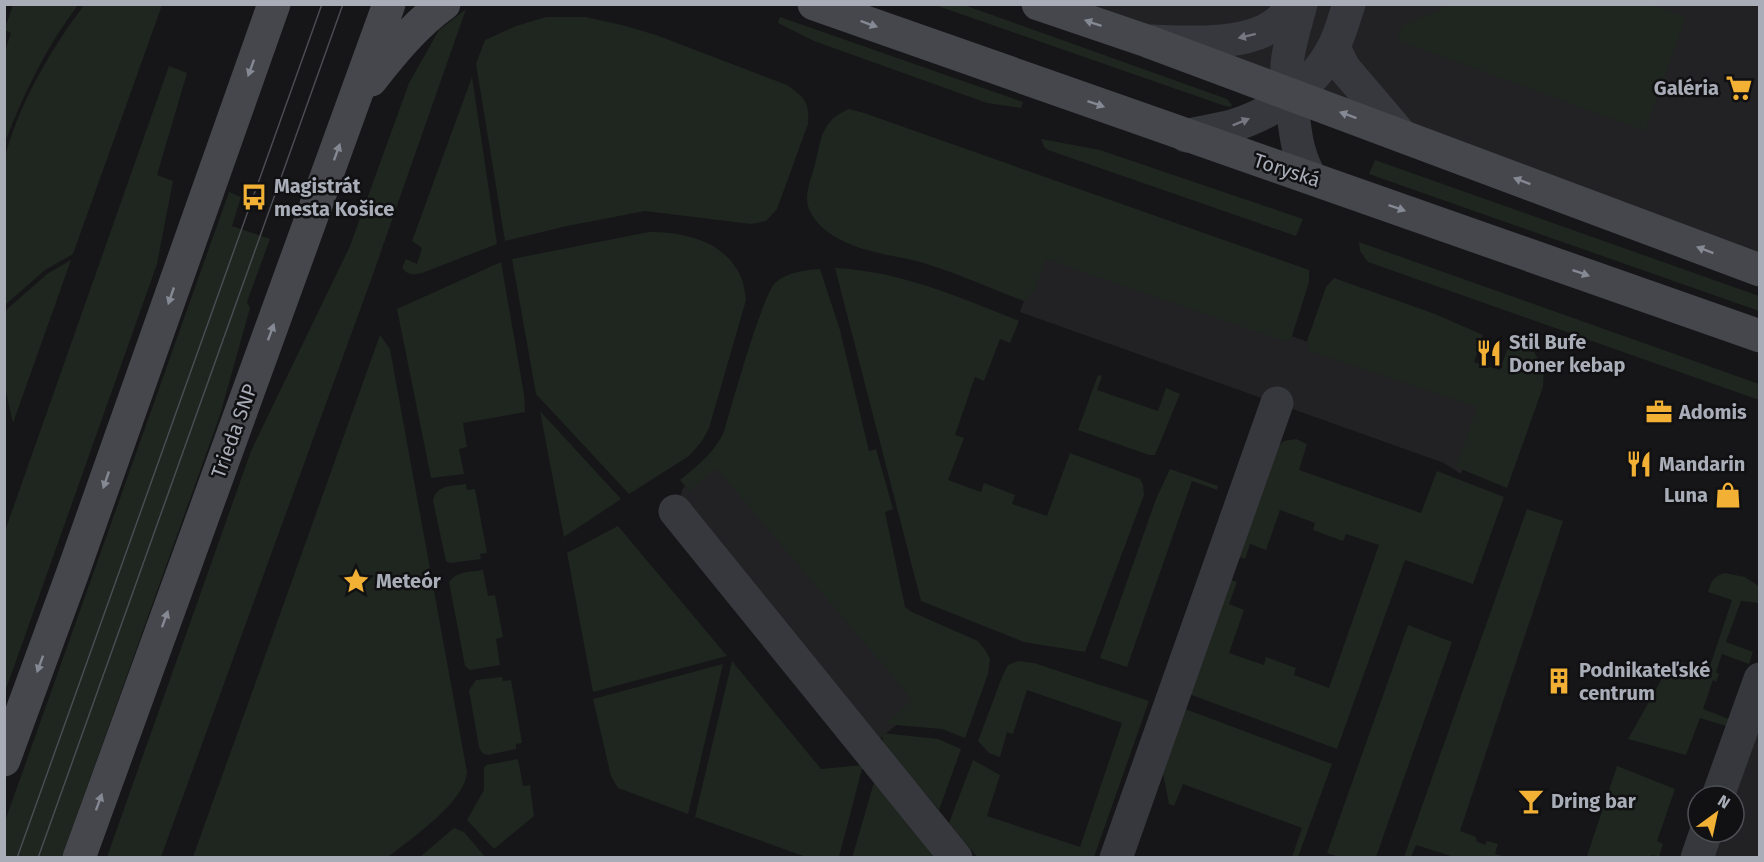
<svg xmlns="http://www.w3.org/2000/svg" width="1764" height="862" font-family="'Fira Sans',sans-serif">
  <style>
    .built { fill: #222225 }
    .green { fill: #1e261f }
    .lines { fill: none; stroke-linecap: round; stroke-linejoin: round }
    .street { stroke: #37383d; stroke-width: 33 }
    .secondary { stroke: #45474d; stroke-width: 33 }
    .tram { stroke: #4a4c52; stroke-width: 1.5 }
    .oneway { fill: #858993 }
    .oneway2 { fill: #757881 }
    .labels { text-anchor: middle; stroke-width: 5; stroke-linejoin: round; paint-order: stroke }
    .poi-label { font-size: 20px; font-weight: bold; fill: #a8adb8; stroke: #111113; text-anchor: start }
    .street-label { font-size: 20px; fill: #a8adb8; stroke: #111113 }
  </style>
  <rect width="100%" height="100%" fill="#161618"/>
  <path class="built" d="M1038,5H1759V270Z
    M1042,248L1487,405L1461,474L1444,463L1020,312Z
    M719,459L924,701L868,749L675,511L683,488Z
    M1759,679V857L1697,858L1706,832H1734V796Z"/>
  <path class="green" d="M1649,4L1686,17L1645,131L1397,40L1402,26L1450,5Z
    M13,5H78C46,47 24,93 5,142V51L11,33L5,30V28Z
    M84,5H162L73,254L45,270L5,305L4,162C16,108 51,49 84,5Z
    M935,5H964L1227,99L1232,105L1230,107L1225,106Z
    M466,9L372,277L161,857H107L251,451L350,246L409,83L439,30Z
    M546,17H585L622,25L656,35L787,85C804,97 810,102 808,124L777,209L766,221L751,224L645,211L567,226L505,241L476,64L485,40L516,26Z
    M780,17L1023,102L1021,108L987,103L814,41L778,23Z
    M169,66L187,73L157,175L173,181L157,264L5,692V531Z
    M472,77L497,244L422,273C413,275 408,275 402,268L406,259L417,264L422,248L412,241Z
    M849,109L864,113L1309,270V282L1292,336L1286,342L1046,259L1034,292L1024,301C989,288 955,272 920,262C894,255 865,253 841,240C828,234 814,222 809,209C803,195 812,177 815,164C822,137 821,121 849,109Z
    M1041,139L1100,150L1303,219L1296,236L1048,150L1044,147Z
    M1375,160L1759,296V311L1369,174Z
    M229,192L241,197L232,226L270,239L247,302L250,308L220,415L62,857H5L4,824Z
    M649,232C685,232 725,241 741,277C744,284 745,293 746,300L709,428L702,441L689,456L629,494L536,394L512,259Z
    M1359,242L1759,384V400L1368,262L1360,251Z
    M71,260L13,423L5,388V311L47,274Z
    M501,262L524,394L525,412L463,423L467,447L459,449L464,474L431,478L397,309Z
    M835,268C900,271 959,297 1019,321L1010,343L1000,339L984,381L975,377L955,435L964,438L948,480L981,492L984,483L1015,495L1012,504L1047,516L1070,453L1140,479L1143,485L1144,495L1085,652L1024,642L921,601Z
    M820,269L840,330L869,451L876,449L893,509L885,512L905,607L912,612L978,641L986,651L990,659L988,674L965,738L942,729L885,724L912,700L900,685L716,468L689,491L680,480C698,465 714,453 724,432C731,408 763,292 776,282C788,272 805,270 820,269Z
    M1334,278L1435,314L1483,335L1474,362L1500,370L1509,344L1534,352L1544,369L1543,387L1507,488L1456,467L1477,407L1309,351L1307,341L1326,287Z
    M380,335L390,349L467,772C466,801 411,839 388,857H193Z
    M1098,375L1102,376L1097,390L1158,411L1166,388L1180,394L1155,455H1149L1078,430Z
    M540,411L621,499L564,537Z
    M1296,439L1307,444L1299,470L1421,513L1437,471L1504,497L1473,584L1405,560L1337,749L1189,694L1228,579L1237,582L1229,604L1244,610L1229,653L1264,665L1266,657L1296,668L1294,675L1329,688L1379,545L1346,534L1343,541L1313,530L1315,523L1280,510L1266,550L1250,544L1245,559L1234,555L1275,448L1284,441Z
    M1170,469L1218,486L1217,490L1192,481L1127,667L1100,658L1156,499Z
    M466,484L467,490L475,489L487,553L480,554L481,559L450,563L446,561L433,501C435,485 453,486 466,484Z
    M1527,509L1563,521L1460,831L1476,837V841L1485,845L1487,841L1498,844L1495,854L1507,857H1454L1416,845L1411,857H1404Z
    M618,526L727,656L593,692L567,553Z
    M483,570L488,596L495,595L503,637L496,639L500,665L470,670L465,666L449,582C457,571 470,572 483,570Z
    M1725,573L1745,577L1759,586V603L1741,601L1726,642L1753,652L1749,664L1722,654L1716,672L1719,674L1716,682L1713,680L1703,709L1729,719L1726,726L1700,718L1686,755L1628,739L1673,659L1708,672L1732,600L1708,592C1711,581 1714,576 1725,573Z
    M1408,625L1452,642L1376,857H1339L1327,853Z
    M732,661L821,769L863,765L839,857H806L695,817Z
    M1018,661L1034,663L1149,701L1094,857H977L949,823L973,760L1000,775L987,816L1080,847L1122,723L1027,690L1013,734L1007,732L1000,757L989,753L978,741L1002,677L1008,665Z
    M723,664L688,814L618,788L611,776L593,699Z
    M502,677L503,681L511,680L522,743L516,744V749L488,755L482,753L479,747L469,690L476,680Z
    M1185,709L1332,764L1298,857H1292L1302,828L1183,784L1174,806L1169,804L1163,774L1182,712Z
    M882,733L938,739L961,749L939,810L883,744Z
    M518,759L523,786L530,785L534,816L494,849L467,820L484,790V767L487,765Z
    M1617,766L1675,789L1657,841L1663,844L1659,857L1652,855L1651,858L1587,856Z
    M875,779L939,858H852Z
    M454,828L464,832L485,857H420Z"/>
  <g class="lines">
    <path class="street" d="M1301,4C1296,24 1289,44 1287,64C1286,75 1290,85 1291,96C1295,126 1295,152 1311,178
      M1152,41C1189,42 1248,47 1278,22C1284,17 1289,10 1294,4
      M1334,48L1344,68L1402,136
      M1186,136C1201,132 1217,130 1232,126C1271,114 1314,86 1333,48C1340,35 1344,19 1349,4
      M675,511L956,858
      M1718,796L1760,679
      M1116,858L1277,403
      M1697,858L1706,832"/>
    <path class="secondary" d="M814,4L1760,336
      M1038,4L1147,41L1760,270
      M371,80C393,52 415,25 444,4
      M4,760L73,572L274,4
      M79,858L389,4"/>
    <path class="tram" d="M17,858L322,4
      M38,858L343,4"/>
  </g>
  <defs><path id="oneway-solid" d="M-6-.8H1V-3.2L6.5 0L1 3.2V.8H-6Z" transform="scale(1.5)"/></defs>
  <g class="oneway">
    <use href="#oneway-solid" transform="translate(1093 23) rotate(-161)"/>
    <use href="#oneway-solid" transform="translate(869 24) rotate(20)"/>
    <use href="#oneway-solid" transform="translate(251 68) rotate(110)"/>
    <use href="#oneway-solid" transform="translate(1096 104) rotate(19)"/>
    <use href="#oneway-solid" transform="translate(1348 115) rotate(-160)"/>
    <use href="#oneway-solid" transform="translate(337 152) rotate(-70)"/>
    <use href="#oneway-solid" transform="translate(1522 181) rotate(-159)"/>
    <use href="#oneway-solid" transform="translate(1397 208) rotate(19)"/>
    <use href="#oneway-solid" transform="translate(1705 250) rotate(-159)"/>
    <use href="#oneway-solid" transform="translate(1581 273) rotate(19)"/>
    <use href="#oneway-solid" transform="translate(171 296) rotate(109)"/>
    <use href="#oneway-solid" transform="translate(271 332) rotate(-70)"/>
    <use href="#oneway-solid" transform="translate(106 480) rotate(109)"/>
    <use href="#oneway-solid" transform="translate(165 619) rotate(-70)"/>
    <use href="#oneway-solid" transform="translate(40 664) rotate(110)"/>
    <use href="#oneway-solid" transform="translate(99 802) rotate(-70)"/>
  </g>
  <g class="oneway2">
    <use href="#oneway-solid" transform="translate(1247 36) rotate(166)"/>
    <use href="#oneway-solid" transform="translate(1241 122) rotate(-22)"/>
  </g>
  <defs>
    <g id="supermarket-bare" transform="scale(2.07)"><path d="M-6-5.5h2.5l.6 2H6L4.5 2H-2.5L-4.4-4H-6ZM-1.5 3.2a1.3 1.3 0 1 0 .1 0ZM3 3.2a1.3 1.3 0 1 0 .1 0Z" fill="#f2b134" stroke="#111113" stroke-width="2.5" paint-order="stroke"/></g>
    <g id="bus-bare" transform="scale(2.07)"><path d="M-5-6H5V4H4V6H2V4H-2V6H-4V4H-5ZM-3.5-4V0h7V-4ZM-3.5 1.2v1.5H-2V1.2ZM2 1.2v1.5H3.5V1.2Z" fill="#f2b134" stroke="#111113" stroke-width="2.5" paint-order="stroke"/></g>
    <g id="restaurant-bare" transform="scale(2.07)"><path d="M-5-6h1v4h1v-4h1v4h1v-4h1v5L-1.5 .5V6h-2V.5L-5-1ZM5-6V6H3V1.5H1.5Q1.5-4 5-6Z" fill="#f2b134" stroke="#111113" stroke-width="2.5" paint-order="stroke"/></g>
    <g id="office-bare" transform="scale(2.07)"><path d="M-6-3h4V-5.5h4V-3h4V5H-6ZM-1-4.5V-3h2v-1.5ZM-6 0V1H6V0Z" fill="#f2b134" stroke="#111113" stroke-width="2.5" paint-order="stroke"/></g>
    <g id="shop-bare" transform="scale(2.07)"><path d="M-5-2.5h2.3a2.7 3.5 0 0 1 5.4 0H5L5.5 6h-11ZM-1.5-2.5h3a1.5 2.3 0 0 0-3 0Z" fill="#f2b134" stroke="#111113" stroke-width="2.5" paint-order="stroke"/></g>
    <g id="sight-bare" transform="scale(2.07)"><path d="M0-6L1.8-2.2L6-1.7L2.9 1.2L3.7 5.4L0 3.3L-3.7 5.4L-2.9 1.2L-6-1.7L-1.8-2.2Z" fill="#f2b134" stroke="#111113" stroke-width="2.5" paint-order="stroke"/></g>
    <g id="building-bare" transform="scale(2.07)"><path d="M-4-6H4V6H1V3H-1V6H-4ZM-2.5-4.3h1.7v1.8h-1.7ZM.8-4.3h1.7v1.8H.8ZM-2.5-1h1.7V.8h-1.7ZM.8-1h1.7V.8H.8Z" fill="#f2b134" stroke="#111113" stroke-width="2.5" paint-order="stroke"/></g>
    <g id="bar-bare" transform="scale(2.07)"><path d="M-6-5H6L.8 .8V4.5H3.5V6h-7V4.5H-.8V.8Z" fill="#f2b134" stroke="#111113" stroke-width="2.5" paint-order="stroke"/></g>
  </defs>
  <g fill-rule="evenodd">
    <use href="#supermarket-bare" x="1739" y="88"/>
    <use href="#bus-bare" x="254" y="197"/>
    <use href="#restaurant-bare" x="1489" y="353"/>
    <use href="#office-bare" x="1659" y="412"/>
    <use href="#restaurant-bare" x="1639" y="464"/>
    <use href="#shop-bare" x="1728" y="495"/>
    <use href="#sight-bare" x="356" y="581"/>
    <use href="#building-bare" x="1559" y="681"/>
    <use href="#bar-bare" x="1531" y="801"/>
  </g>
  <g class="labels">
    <g class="poi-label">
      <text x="1719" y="95" text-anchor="end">Galéria</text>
      <text x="274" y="193">Magistrát<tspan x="274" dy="23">mesta Košice</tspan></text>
      <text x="1509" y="349">Stil Bufe<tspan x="1509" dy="23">Doner kebap</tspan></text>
      <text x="1679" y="419">Adomis</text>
      <text x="1659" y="471">Mandarin</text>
      <text x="1708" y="502" text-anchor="end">Luna</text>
      <text x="376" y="588">Meteór</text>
      <text x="1579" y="677">Podnikateľské<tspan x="1579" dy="23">centrum</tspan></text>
      <text x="1551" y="808">Dring bar</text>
    </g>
    <g class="street-label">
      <text transform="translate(1287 170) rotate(18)" y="7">Toryská</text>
      <text transform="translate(234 431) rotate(-70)" y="7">Trieda SNP</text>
    </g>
  </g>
  <rect width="1764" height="862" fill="none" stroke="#a8adb8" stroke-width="12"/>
  <g transform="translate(1716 814) rotate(33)"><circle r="28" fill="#111113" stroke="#4d4f55" stroke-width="1.5"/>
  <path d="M0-4.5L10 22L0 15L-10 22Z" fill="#f2b134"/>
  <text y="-9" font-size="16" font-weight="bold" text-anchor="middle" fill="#a8adb8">N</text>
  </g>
</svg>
